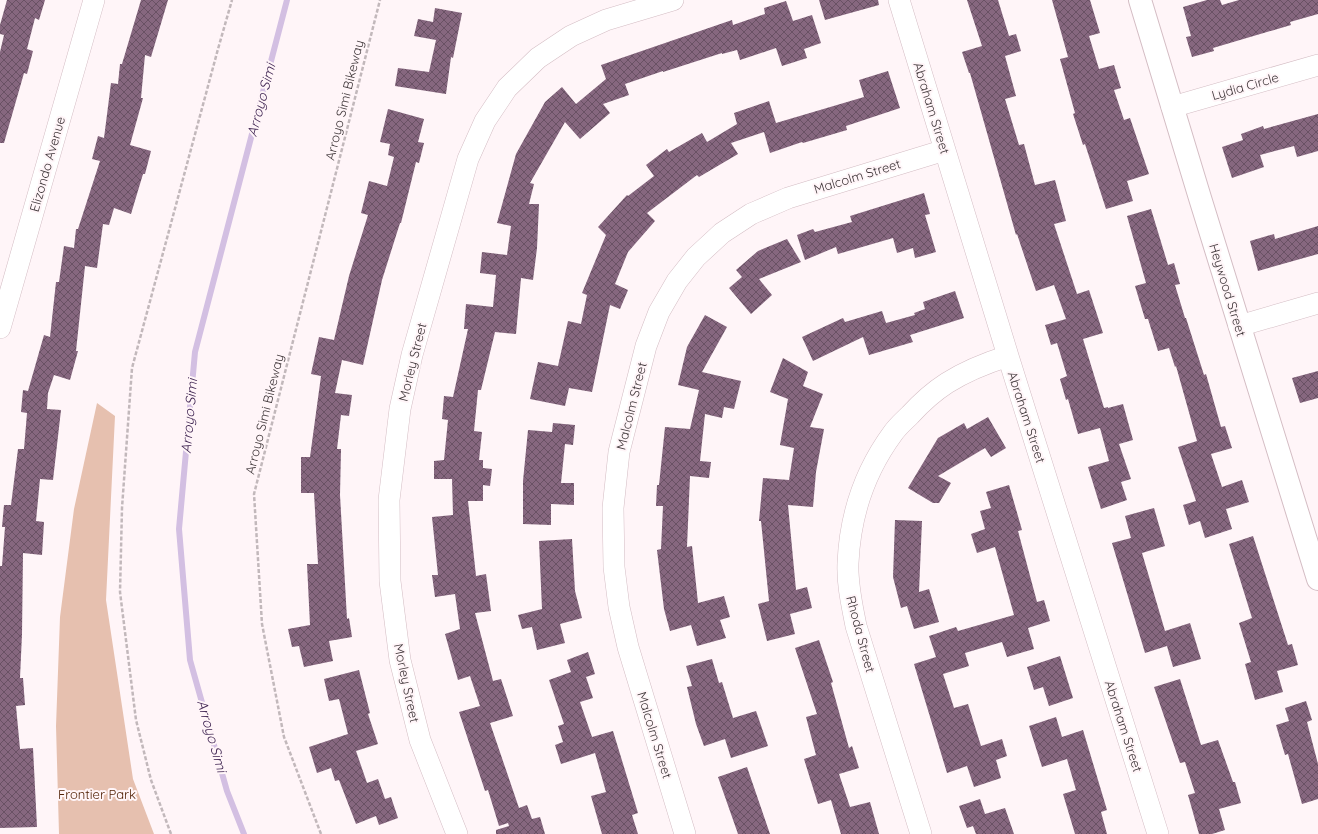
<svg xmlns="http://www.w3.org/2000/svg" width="1318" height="834" font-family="Quicksand,sans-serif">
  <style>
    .green { fill: #e6c0af }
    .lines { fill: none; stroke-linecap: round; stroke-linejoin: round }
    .stream { stroke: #d3bfe2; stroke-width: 6 }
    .building { fill: url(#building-cross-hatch) }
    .street-casing { stroke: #d4bdc4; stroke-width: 22 }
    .secondary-casing { stroke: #d4bdc4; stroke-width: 24 }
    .path { stroke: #c2b8bb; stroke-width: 2.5; stroke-dasharray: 4 2; stroke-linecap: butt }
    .street { stroke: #fff; stroke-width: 21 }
    .secondary { stroke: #fff; stroke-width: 22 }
    .labels { text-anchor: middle; stroke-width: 4; stroke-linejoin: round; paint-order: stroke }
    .street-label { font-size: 13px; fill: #3e3538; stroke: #fff5f8 }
    .park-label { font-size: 13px; fill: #512004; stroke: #fff5f8 }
    .water-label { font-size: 14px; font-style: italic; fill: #412653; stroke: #fff5f8 }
  </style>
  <defs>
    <pattern id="building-cross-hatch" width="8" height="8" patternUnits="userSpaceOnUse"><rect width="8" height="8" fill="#86677f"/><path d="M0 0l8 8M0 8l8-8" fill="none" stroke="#695164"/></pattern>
  </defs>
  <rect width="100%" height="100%" fill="#fff5f8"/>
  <path class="green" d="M97,403L115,416L106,600L133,779L154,834H59L56,726L60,617L74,509Z"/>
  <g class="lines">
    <path class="stream" d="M244,834L227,791L190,660L179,529L195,352L287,0"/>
  </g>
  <path class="building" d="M7,0H45L39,20L35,18L27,49L33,51L27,74L24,73L4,143H0V52L4,35L0,34V25Z
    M141,0H168L151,57L145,55L141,98H143L130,145L151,151L145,174H143L131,214L114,208L109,225L103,224L97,268L85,266L76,351H78L70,380L54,375L48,393L47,409L61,410L53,480L40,479L36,521L44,522L42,555L23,553L22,634L20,678H23L25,705L16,706L20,749L33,748L37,827L0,828V566H2L5,527H2L4,505H11L18,449H24L27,413L21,412L23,390L28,391L44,335L50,337L56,282H59L64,246L74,248L76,229H78L100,161L92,159L98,136L104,138L111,83L118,84L120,64H122Z
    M819,0H878L879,5L825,20Z
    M967,0H998L1009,36L1016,34L1021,51L1005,56L1016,96L1005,99L1019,145L1024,144L1035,185L1055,180L1066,221L1054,224L1077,294L1089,290L1103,333L1083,339L1104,408L1108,407V408L1123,404L1133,440L1119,444L1131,479L1121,482L1127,500L1101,509L1088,467L1109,461L1100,428L1078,434L1068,399L1066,400L1060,379L1067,376L1057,343L1051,345L1045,325L1066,319L1054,285L1036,291L1017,234L1016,235L970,73H969L962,52L982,46Z
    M1052,0H1090L1100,33L1089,36L1099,69L1114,65L1121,88L1114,90L1124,120L1130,118L1149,174L1127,181L1133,201L1106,209L1085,144L1083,145L1073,114L1075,113L1060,59L1068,57Z
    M1207,0H1220L1222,5L1239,0H1318V14L1290,22L1291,25L1213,48L1214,51L1192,57L1186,37L1191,36L1183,7Z
    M786,1L793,21L812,15L821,43L804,49L807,58L782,66L776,48L740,60L737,50L722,54V53L663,72V71L625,84L629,95L603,104L610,113L580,139L565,122L530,183L534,184L529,204H539L537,248L533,280L521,278L516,334L495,332L481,390H478L474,431L482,432L479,460H483V468L492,469L490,486L483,485V501H468L476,576L486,574L491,611L475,613L493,681L501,679L513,716L490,723L519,808L527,805L532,819L540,817L545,834H496V830L509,826L508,823L499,826L488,790L485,791L459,712L480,706L470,676L458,680L445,634L460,629L455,594L435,597L432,575H438L432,517L453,515L452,479H434V461L444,460L448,420L442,419L444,396L453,397L468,329H464L466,304L493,307L496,275L480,273L482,252L507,255L511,226L497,223L516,154L545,102L562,87L576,104L606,79L601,65L732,20L733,25L765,14L764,8Z
    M435,8L462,13L453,58L451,57L446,94L395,86L398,68L429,72L436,40L414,36L418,19L433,22Z
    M888,71L900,108L846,126L847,130L803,143L802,142L770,153L764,132L731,143L738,154L699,177L697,175L647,213L655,221L628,252L615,284L628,290L620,309L610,305L592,392L569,388L565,406L530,399L538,362L558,366L568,321L581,324L587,295L582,293L606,235L598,227L627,195L628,196L654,176L646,165L667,149L669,152L702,133L707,142L737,124L734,113L769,101L776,123L864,97L859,80Z
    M388,109L424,119L418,142L424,143L419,163L416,162L401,223H400L382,280L363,365L342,360L335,393L352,395L349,416L341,415L337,449H341L340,495L347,619L349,618L352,637L329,641L333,661L304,667L299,646L292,647L288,629L310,625L307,564H318L314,493H301V457H310L321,376L311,374L319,337L334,340L349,276L368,215L361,213L369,181L387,186L394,157L388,155L390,144L380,142Z
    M1318,114V151L1297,157L1294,146L1260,155L1264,167L1232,178L1222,147L1243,140L1241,134L1263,126L1264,129Z
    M924,193L930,214L925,215L936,252L915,258L913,248L897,253L893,238L838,254L836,247L805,260L797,235L813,229L815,232L852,222L850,216Z
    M1151,209L1168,265L1174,263L1180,284L1175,285L1185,318H1186L1204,375L1206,374L1221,427L1225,426L1232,448L1211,454L1222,487L1242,480L1249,502L1226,509L1232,529L1205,538L1200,521L1189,525L1183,505L1196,501L1178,447L1197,441L1176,366L1175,367L1169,348L1158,351L1148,319H1145L1135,286L1146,283L1127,216Z
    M1318,226V254L1258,271L1250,241L1274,234L1275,239Z
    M787,239L801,262L759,279L772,295L751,314L729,288L742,277L736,270L758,251Z
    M955,291L964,318L910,335L913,342L869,355L863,337L813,361L802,337L843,318L845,322L882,311L886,323L915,315L914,313L925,309L923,302Z
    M705,315L727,327L702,372L741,381L734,409L724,407L722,418L705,414L700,461L711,462L709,478L690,476L687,547L692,546L698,603L724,596L730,617L720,620L726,638L697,646L691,625L670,631L664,609L657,550L661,549L663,506H656L657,485H659L665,427L690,429L699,390L678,385L687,347Z
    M783,358L808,372L803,386L823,394L810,427L824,429L816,472L813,507L788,505L796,590L807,587L812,608L790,614L795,634L767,641L758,604L769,601L761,521H759L763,478L789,480L794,448L780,445L788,399L770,392Z
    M1318,371V398L1300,403L1292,378Z
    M988,417L1006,448L991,457L985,448L938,476L951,483L939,503H933L908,488L938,438L964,423L967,429Z
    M553,423L575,425L573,445L565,444L561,483H574V505L551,504V525L523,524V481L528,430L552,432Z
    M1009,485L1022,530L1018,531L1037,602L1044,600L1050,621L1028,628L1034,649L1007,657L1002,642L965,653L969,666L943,674L954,708L968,704L981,746L1002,739L1007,756L996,760L1001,778L974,787L967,766L947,773L914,664L936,657L929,636L956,627L958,631L1014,615L995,547L977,553L971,534L985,529L980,511L991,508L986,492Z
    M1154,508L1165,546L1142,553L1165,631L1190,623L1201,659L1173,667L1167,646L1145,653L1112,543L1131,538L1125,516Z
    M895,520L922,521L919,592L929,589L939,622L914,629L907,606L901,608L893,577Z
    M1253,536L1288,645L1292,644L1298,665L1277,671L1283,692L1255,700L1245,664L1251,662L1239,623L1252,618L1229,544Z
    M572,539L575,591L582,618L560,624L565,643L537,650L532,627L522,629L518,615L542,609L539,541Z
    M819,640L833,682L831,683L849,748L852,746L859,768L839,774L850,807L870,802L879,834H841L831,800L818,804L804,759L816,755L806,717L817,714L795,648Z
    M588,652L595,674L586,677L593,698L580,702L592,737L613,731L638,813L632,815L638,834H602L591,796L606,792L595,753L561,764L555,745L563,742L558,726L564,724L549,680L571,672L567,660Z
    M1060,656L1073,698L1049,706L1043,687L1034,690L1027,667Z
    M712,659L719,683L722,682L733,718L756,711L768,746L731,758L725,739L704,746L696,724L687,687L692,686L686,666Z
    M359,670L370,713L368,714L378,744L356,751L367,783L378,779L385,799L391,797L398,818L379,825L376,816L356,824L339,780L335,781L331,768L317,773L309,747L348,734L339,699L329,701L324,679Z
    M1180,679L1201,745L1218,740L1233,782H1235L1241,803L1219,809L1225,830L1212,834H1199L1188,795L1195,793L1185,762L1180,763L1154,687Z
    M1306,701L1312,720L1307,722L1318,764V799L1302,804L1288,754L1285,755L1276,725L1289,721L1285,708Z
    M1056,717L1062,737L1083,730L1107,810L1101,812L1107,834H1075L1063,794L1076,790L1067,759L1042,767L1029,726Z
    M747,767L770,834H738L718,777Z
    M980,799L985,814L1005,808L1014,834H976L973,826L967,828L959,806Z"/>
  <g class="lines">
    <g class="street-casing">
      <path id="street" d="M899,0L1008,356L1158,834
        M1172,107L1318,65
        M1239,326L1318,303
        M0,328L94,0
        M457,834L420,740L400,660L390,581L389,500L400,409L412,355L468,159L485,121L507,88L538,58L571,36L606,20L673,0
        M685,834L628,647L619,607L614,567L613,508L619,452L646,346L659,312L677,281L696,257L722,233L751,214L788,198L945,150
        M921,834L856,626C852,605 847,584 848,563C850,516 865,471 893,433C898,426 904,421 910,415C921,403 933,392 947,383C966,371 986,363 1008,356"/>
    </g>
    <g class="secondary-casing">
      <path id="secondary" d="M1140,0L1200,198L1318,579"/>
    </g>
    <path class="path" d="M171,834L151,780L136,720L120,592L122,508L132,368L218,49L232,0
      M321,834L284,737L262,624L254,494L380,0"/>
    <use href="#street" class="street"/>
    <use href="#secondary" class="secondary"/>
  </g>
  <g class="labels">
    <g class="street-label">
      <text transform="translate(1245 86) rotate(-16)" y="5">Lydia Circle</text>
      <text transform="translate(344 100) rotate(-76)" y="5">Arroyo Simi Bikeway</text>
      <text transform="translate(932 108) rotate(73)" y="5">Abraham Street</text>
      <text transform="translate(47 164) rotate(-74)" y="5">Elizondo Avenue</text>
      <text transform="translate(857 176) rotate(-17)" y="5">Malcolm Street</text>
      <text transform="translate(1228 290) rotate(73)" y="5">Heywood Street</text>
      <text transform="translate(412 362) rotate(-76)" y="5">Morley Street</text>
      <text transform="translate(631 406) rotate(-76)" y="5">Malcolm Street</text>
      <text transform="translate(264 414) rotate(-76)" y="5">Arroyo Simi Bikeway</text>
      <text transform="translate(1027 417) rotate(72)" y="5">Abraham Street</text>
      <text transform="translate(861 634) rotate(75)" y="5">Rhoda Street</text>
      <text transform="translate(407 683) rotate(78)" y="5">Morley Street</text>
      <text transform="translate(1124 726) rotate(72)" y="5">Abraham Street</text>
      <text transform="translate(655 735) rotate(73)" y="5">Malcolm Street</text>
    </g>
    <g class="park-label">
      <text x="97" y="799">Frontier Park</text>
    </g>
    <g class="water-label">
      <text transform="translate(261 100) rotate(-75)" y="5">Arroyo Simi</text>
      <text transform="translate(189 416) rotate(-85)" y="5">Arroyo Simi</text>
      <text transform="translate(212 736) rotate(74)" y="5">Arroyo Simi</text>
    </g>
  </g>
</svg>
